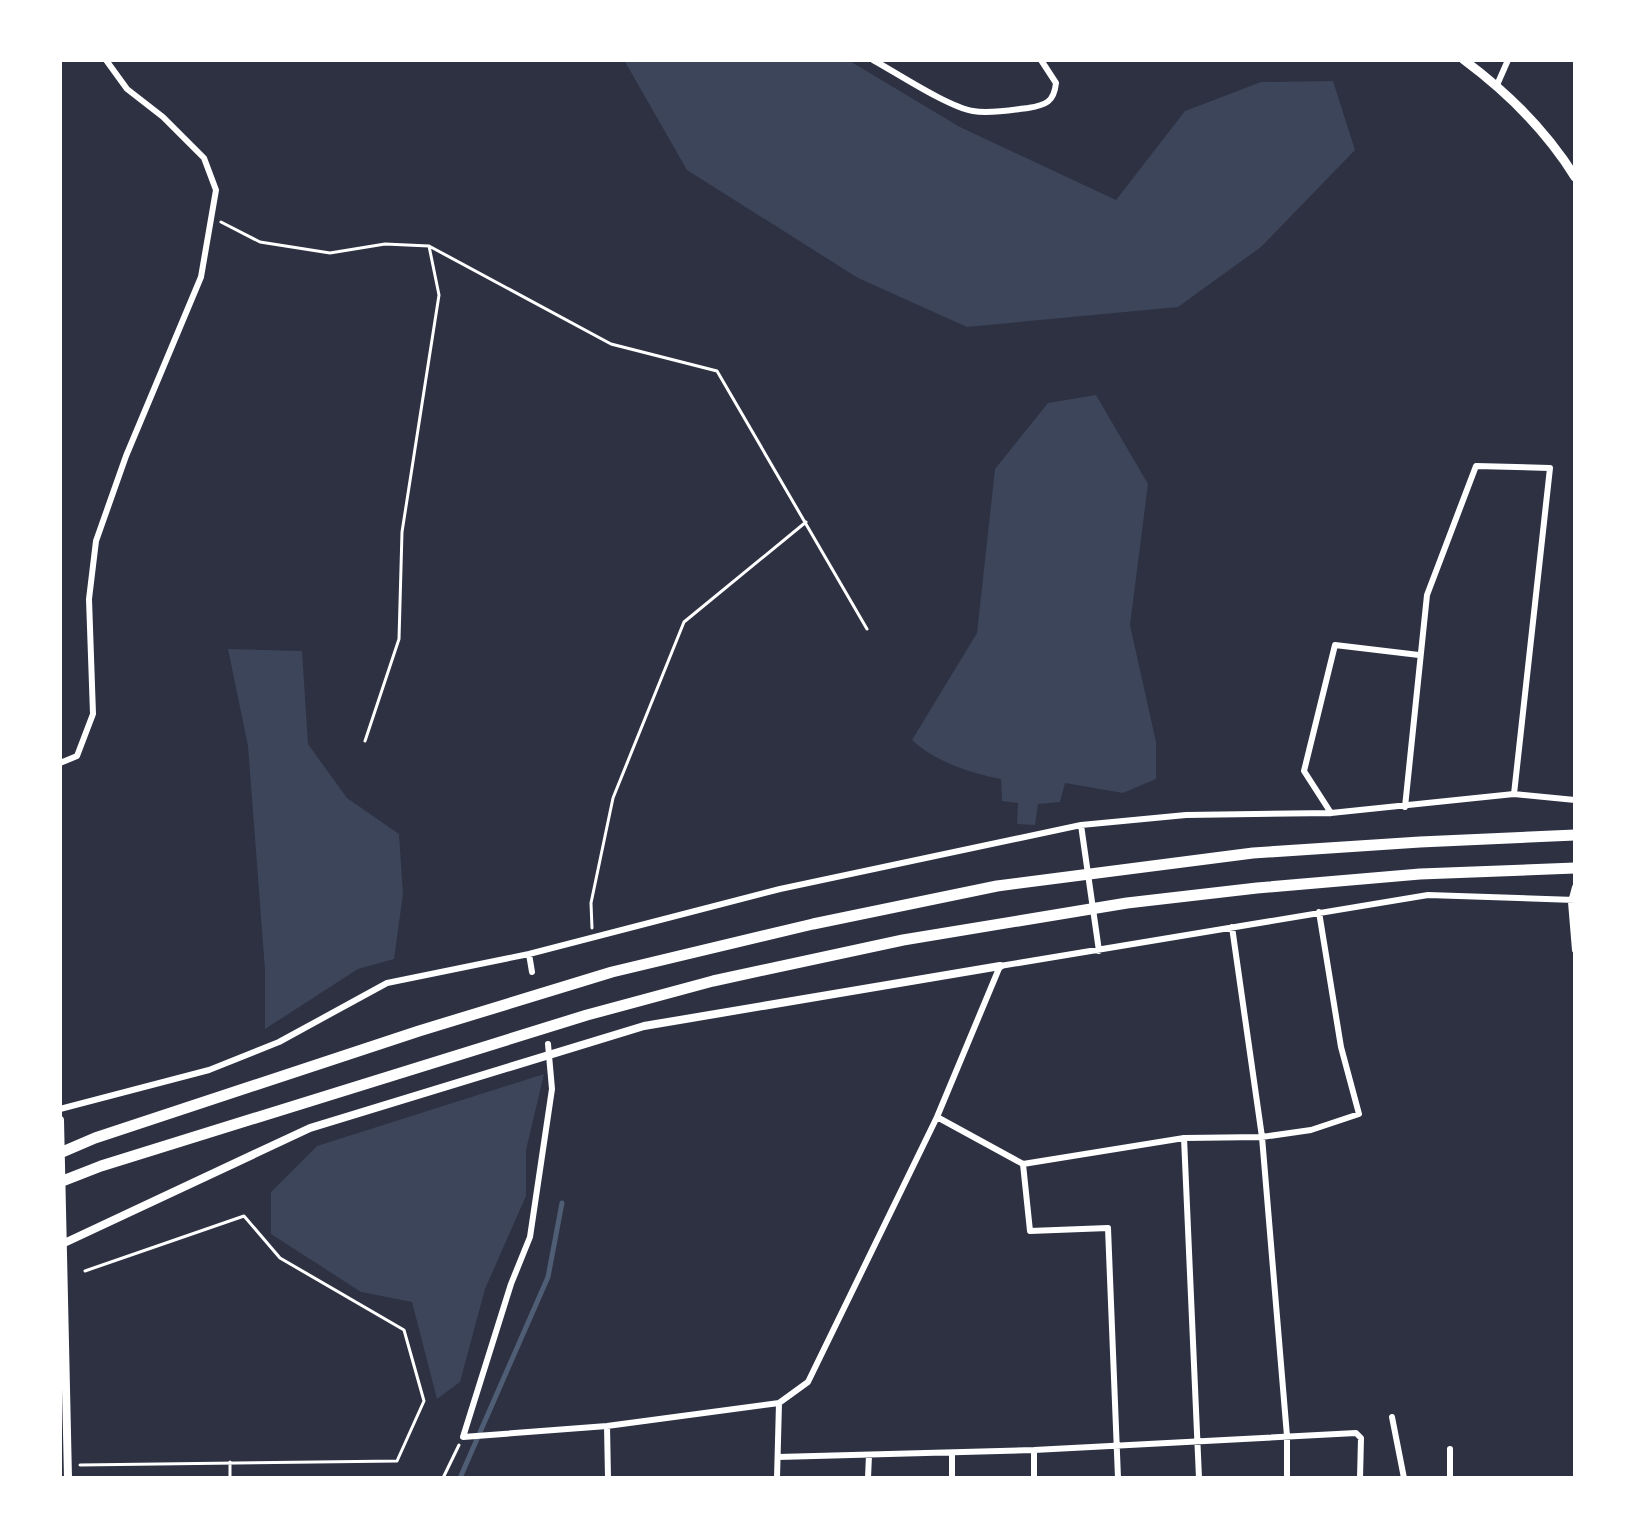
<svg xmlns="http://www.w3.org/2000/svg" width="1635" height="1538" font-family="'IBM Plex Sans',sans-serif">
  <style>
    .green { fill: #3c4559 }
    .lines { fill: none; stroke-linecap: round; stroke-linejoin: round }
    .stream { stroke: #4f5d75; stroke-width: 5 }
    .path { stroke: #fff; stroke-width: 3 }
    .minor { stroke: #fff; stroke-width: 6 }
    .tertiary { stroke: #fff; stroke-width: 8 }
    .secondary { stroke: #fff; stroke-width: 9 }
    .motorway { stroke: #fff; stroke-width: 11 }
  </style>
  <rect width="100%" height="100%" fill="#2d3142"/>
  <path class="green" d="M624,60H848L960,127L1116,200L1185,111L1261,82L1333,81L1355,150L1261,247L1178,307L967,327L858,278L687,170Z
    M1096,395L1148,484L1130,625L1156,742V779L1123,793L1065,783L1060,802L1038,804L1035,825L1017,824L1018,803L1002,801L1001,779C972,774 934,761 912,740L977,633L995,469L1048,403Z
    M228,649L302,651L308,744L347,798L399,834L403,894L394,959L358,969L265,1029V970L248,746Z
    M544,1074L526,1150V1196L485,1289L460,1382L437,1399L412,1302L361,1292L271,1234V1192L317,1146Z"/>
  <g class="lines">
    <path class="stream" d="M460,1478L548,1277L562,1203"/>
    <path class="path" d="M221,222L260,242L330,253L385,244L429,246L611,344L717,371L867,629
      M365,741L399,639L402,532L439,295L429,246
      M592,928L591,903L613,798L684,622L806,522
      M230,1462V1478
      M80,1465L397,1461L424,1401L404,1330L280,1258L244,1216L85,1271
      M443,1478L459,1445"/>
    <path class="minor" d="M873,60C897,73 948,107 973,111C990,114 1011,110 1028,108C1046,105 1054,102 1056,83L1041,60
      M1497,85L1508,60
      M60,763L77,756L93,714L89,599L96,541L126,456L201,277L216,190L204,158L163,117L127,89L106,60
      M1405,807L1427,595L1476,466L1550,468L1514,794
      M1331,813L1304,771L1335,645L1419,655
      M1081,825L1099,951
      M1575,887L1571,902L1575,950
      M1232,927L1262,1137L1311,1130L1359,1114L1341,1047L1319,912
      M529,954L532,972
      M548,1044L552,1089L530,1237L511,1284L463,1437L607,1426L779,1403L808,1382L937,1117L1000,966L1428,895L1575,900
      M60,1109L209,1070L279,1042L387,983L529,954L780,889L1081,825L1186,815L1331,813L1514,794L1575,800
      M937,1117L1023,1164L1184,1138L1262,1137L1287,1436V1478
      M1184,1138L1199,1478
      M1023,1164L1030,1231L1108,1228L1118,1478
      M1392,1417L1404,1478
      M607,1426L608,1478
      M1450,1449V1478
      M778,1457L1034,1450L1356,1433L1361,1438L1360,1478
      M777,1478L779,1403
      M868,1478L869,1455
      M952,1478V1453
      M1034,1478V1450"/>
    <path class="tertiary" d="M60,1120L68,1478
      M60,1245L310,1128L644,1026L1000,966"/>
    <path class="secondary" d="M1464,60C1507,92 1547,132 1575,177"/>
    <path class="motorway" d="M60,1153L95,1138L419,1031L612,972L813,924L997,886L1253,853L1420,842L1575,835
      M60,1182L101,1166L587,1015L713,981L903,940L1127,903L1257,888L1420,874L1575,868"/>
  </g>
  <rect width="1635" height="1538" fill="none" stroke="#ffffff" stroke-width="124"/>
</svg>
